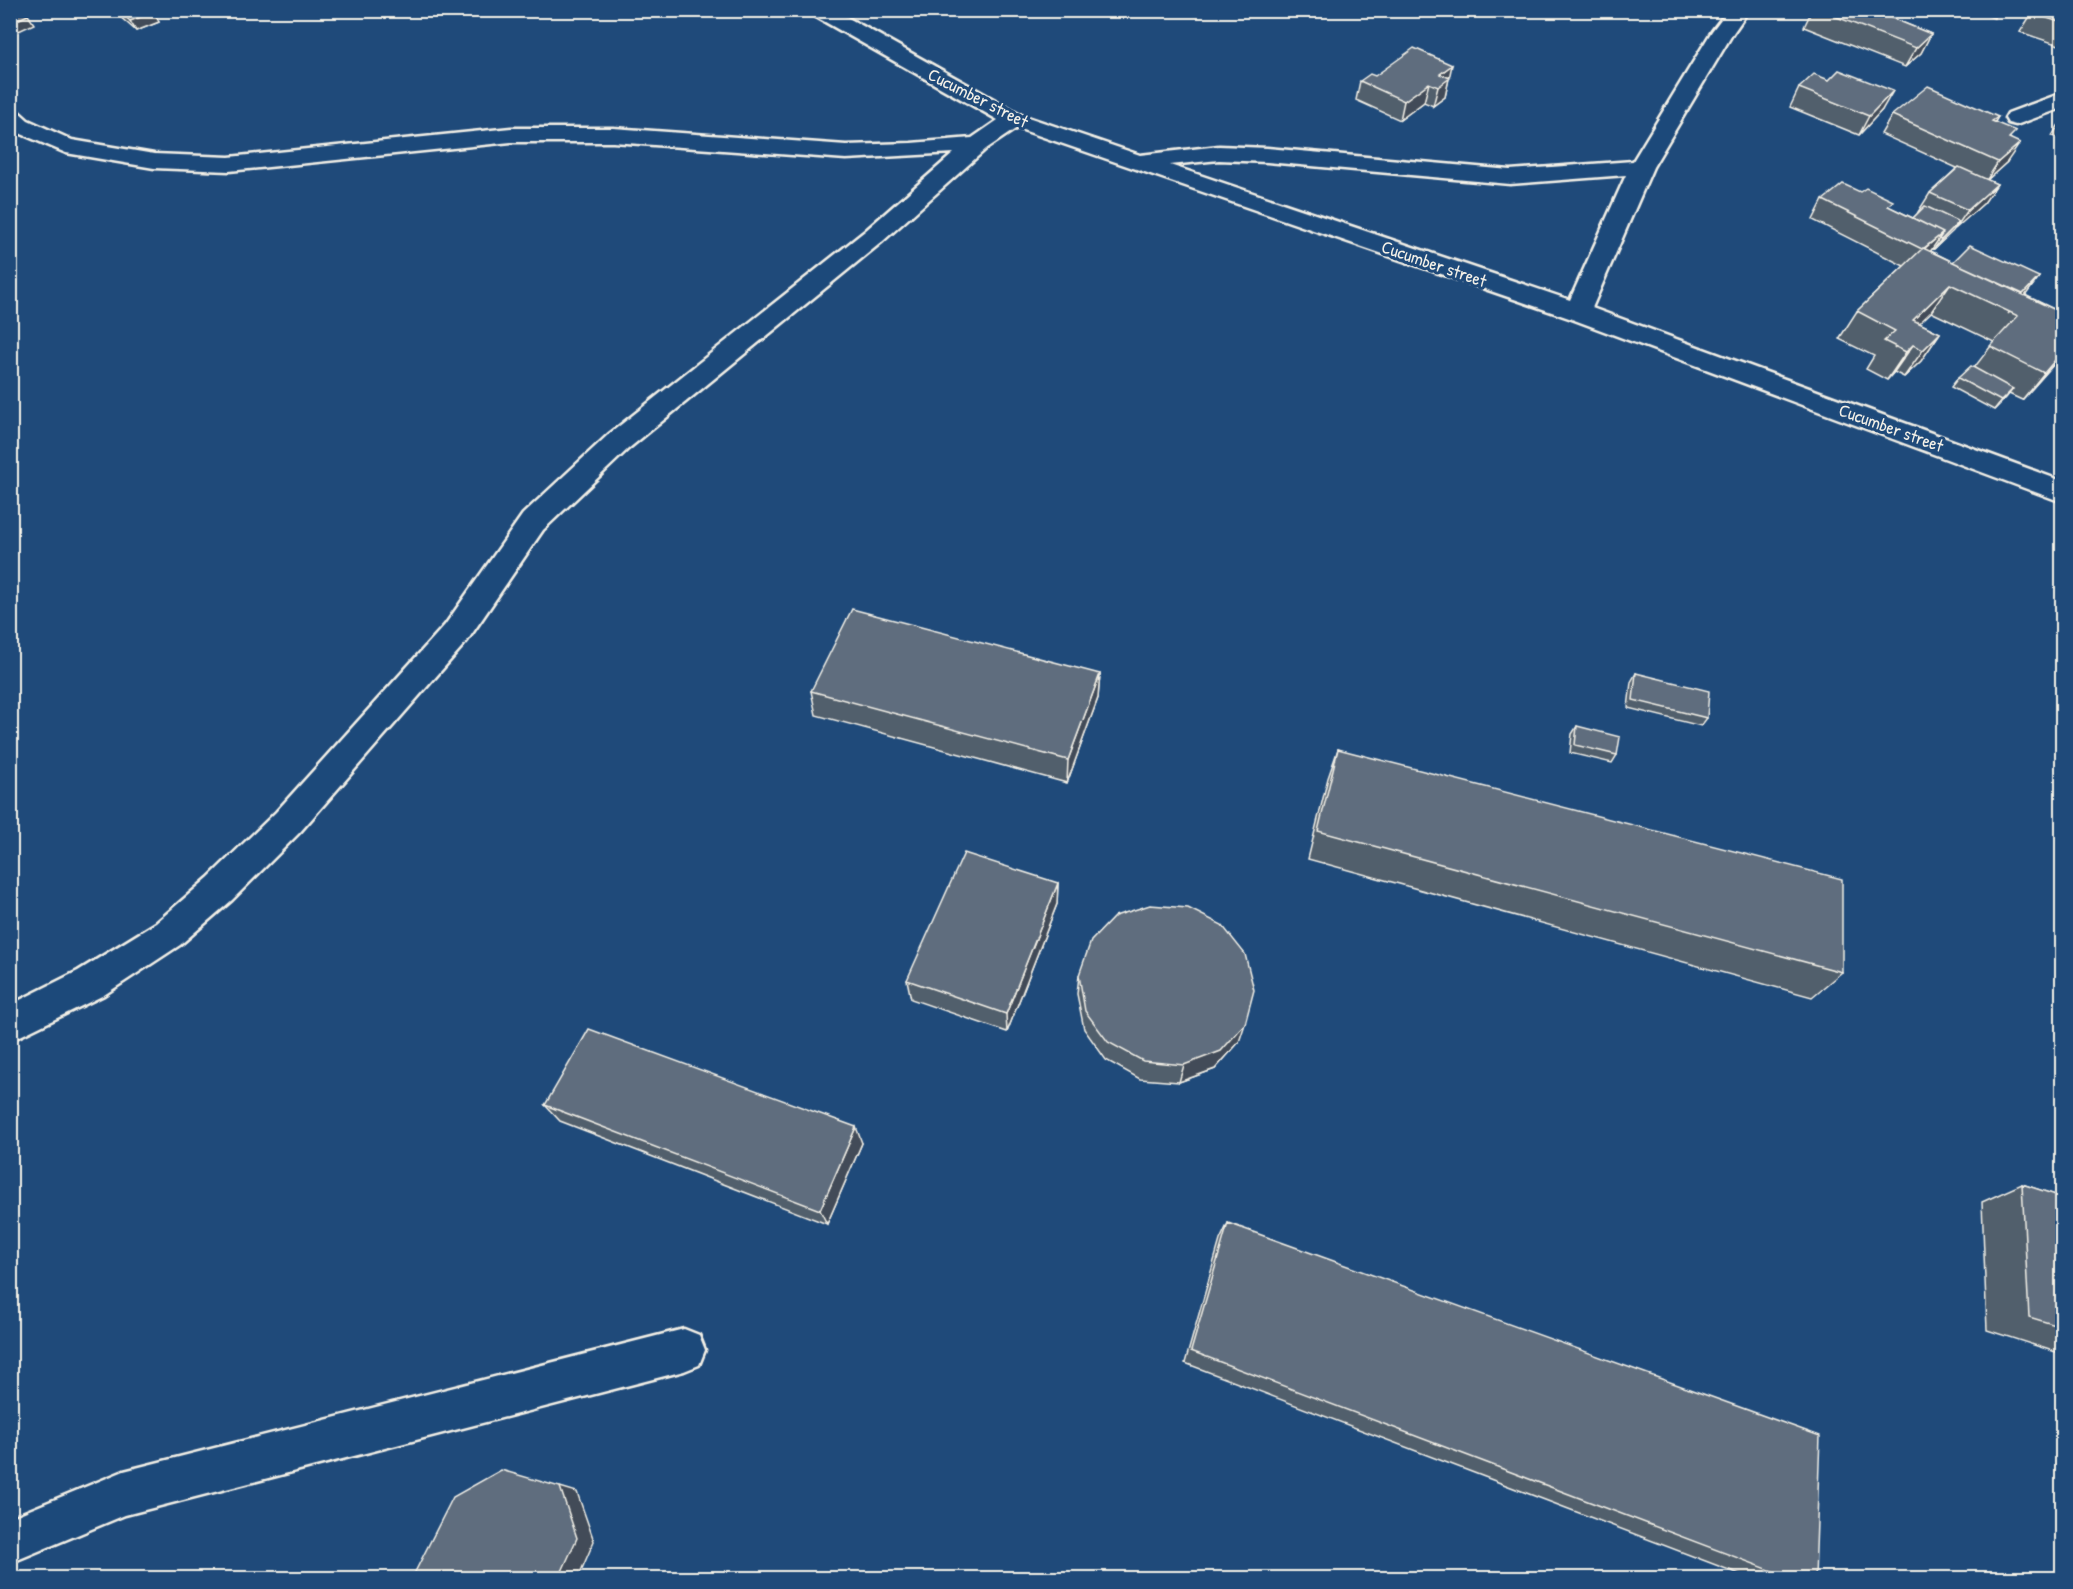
<svg xmlns="http://www.w3.org/2000/svg" width="2073" height="1589" font-family="'Patrick Hand',sans-serif">
  <style>
    .lines { fill: none; stroke-linecap: round; stroke-linejoin: round }
    .minor-casing { stroke: #f4f1e8; stroke-width: 5 }
    .minor { fill: #1f4a7a; fill-rule: evenodd }
    .wall { fill: #515e6c; stroke: #f4f1e8; stroke-width: 1.5 }
    .shaded-wall { fill: #424c58; stroke: #f4f1e8; stroke-width: 1.5 }
    .building { fill: #5e6d7e; stroke: #f4f1e8; stroke-width: 1.5 }
    .labels { text-anchor: middle; stroke-width: 6; stroke-linejoin: round; paint-order: stroke }
    .far-street-label { font-size: 18px; fill: #f4f1e8; stroke: #1f4a7a }
  </style>
  <rect width="100%" height="100%" fill="#1f4a7a"/>
  <filter id="ink" filterUnits="userSpaceOnUse"><feTurbulence type="fractalNoise" baseFrequency=".0167" numOctaves="2"/><feDisplacementMap in="SourceGraphic" scale="12" xChannelSelector="R" yChannelSelector="G"/><feConvolveMatrix kernelMatrix="1 2 1 2 8 2 1 2 1" color-interpolation-filters="sRGB"/></filter>
  <g filter="url(#ink)">
    <g class="lines">
      <g class="minor-casing">
        <path id="minor" d="M808,10H834L1022,115L1140,155L1219,146L1267,148L1510,170L1633,161L1712,31L1728,10H1749L1733,33L1653,167L1592,308L2062,481V502L1569,318L1017,128L986,149L883,241L628,449L543,530L467,641L300,832L232,900L180,945L104,995L10,1041V1005L78,971L156,923L208,878L276,812L445,625L523,514L608,435L865,231L954,153L846,159L613,142H511L229,171L154,168L66,153L12,130L10,109L18,111L28,120L72,140L154,154L229,157L511,128H613L846,145L911,143L972,138L998,120L811,14ZM1219,160L1267,162L1510,184L1626,175L1570,300L1170,165Z
          M2062,93V108L2016,125L2008,123L2005,118L2008,113Z
          M684,1329L699,1335L705,1350L699,1365L684,1371L125,1515L10,1563V1518L124,1471Z"/>
      </g>
      <use href="#minor" class="minor"/>
    </g>
    <path class="wall" d="M115,10H152L159,22L136,31L117,14Z
      M1812,10H1872L1931,34L1921,53L1905,67L1804,27Z
      M1972,10H2001L1994,18Z
      M2062,10V46L2020,32L2032,13Z
      M1375,76L1449,78L1445,97L1433,106L1424,102L1400,120L1356,100L1360,81Z
      M1799,88L1882,110L1859,135L1790,107Z
      M1892,115L1998,117L1995,122L2011,139L2007,162L1987,180L1997,184L1984,203L1954,229L1934,249L1932,248L1931,251L1953,262L2039,277L2025,295L2062,313V355L2022,400L2009,394L1994,410L1951,387L1958,378L1974,368L1994,342L1931,312L1919,323L1940,333L1921,361L1904,377L1894,372L1887,380L1866,369L1874,356L1839,339L1857,311L1904,266L1813,220L1823,200L1890,207L1913,218L1919,212H1918L1930,193L1957,168L1881,134Z
      M2062,122V140L2052,136L2058,126Z
      M2062,164V171L2059,169Z
      M1636,673L1707,718L1701,726L1628,708L1631,682Z
      M1100,674L1098,698L1067,783L816,715L811,691Z
      M1577,726L1617,755L1612,763L1570,753L1572,734Z
      M1338,749L1842,972L1812,997L1308,859L1328,778Z
      M1058,883L1057,904L1007,1032L911,999L907,980Z
      M1079,975L1239,1042L1215,1069L1179,1082L1140,1079L1106,1060L1084,1029L1077,994Z
      M545,1105L862,1143L827,1224L560,1121Z
      M2022,1184L2062,1197V1354L1987,1330L1982,1202Z
      M1228,1223L1815,1578H1750L1185,1363L1220,1240Z"/>
    <path class="shaded-wall" d="M154,12L159,22L136,31L130,21Z
      M28,15L34,24L10,35V23Z
      M1931,34L1921,53L1905,67L1916,48Z
      M1452,65L1445,97L1433,106L1438,87L1440,74Z
      M1429,83L1424,102L1400,120L1404,101Z
      M1893,91L1882,110L1859,135L1869,116Z
      M2020,143L2007,162L1986,181L1998,162Z
      M1997,184L1984,203L1955,229L1968,210Z
      M1959,222L1953,231L1934,249L1941,240Z
      M1943,233L1930,252L1923,250Z
      M2039,277L2025,296L2008,314L2022,295Z
      M1950,284L1931,312L1894,348L1913,320Z
      M1940,333L1921,361L1904,377L1923,350Z
      M1913,345L1894,372L1887,380L1906,352Z
      M2062,352V355L2022,400L2044,373Z
      M2013,389L2006,398L1994,410L2001,401Z
      M1100,674L1098,698L1067,783L1068,760Z
      M1058,883L1057,904L1007,1032L1006,1014Z
      M1245,1024L1239,1042L1215,1069L1179,1082L1184,1065Z
      M856,1127L862,1143L827,1224L820,1210Z
      M560,1487L577,1492L594,1541L578,1578H559Z"/>
    <path class="building" d="M18,10H21L28,15L10,23V14Z
      M118,10H152L154,12L130,21Z
      M1819,10H1872L1931,34L1916,48Z
      M2034,10H2062V23L2032,13Z
      M1414,48L1452,65L1440,74L1450,78L1438,87L1429,83L1404,101L1360,81L1370,74L1375,76Z
      M1839,70L1893,91L1869,116L1799,88L1814,74L1829,80Z
      M1928,86L1998,117L1992,121L2016,131L2009,138L2020,143L1998,162L1892,115Z
      M1959,167L1997,184L1968,210L1930,193Z
      M1843,184L1860,192L1866,188L1893,201L1888,206L1943,233L1924,248H1923L1922,249L1823,200Z
      M1925,206L1959,222L1941,240L1939,239L1943,233L1913,218Z
      M1970,245L2039,277L2023,294L1953,262Z
      M1923,248L2062,313V352L2044,373L1990,346L2018,316L1950,284L1913,320L1940,333L1923,350L1913,345L1906,352L1884,341L1895,331L1857,311Z
      M1971,366L2013,389L2001,401L1958,378Z
      M852,609L1100,674L1068,760L811,691Z
      M1636,673L1709,691L1707,718L1633,700Z
      M1577,726L1620,737L1617,755L1575,745Z
      M1338,749L1842,879V972L1318,831Z
      M964,853L1058,883L1006,1014L907,980Z
      M1150,905L1188,908L1222,925L1245,954L1254,990L1245,1024L1221,1051L1184,1065L1143,1061L1108,1042L1085,1011L1079,975L1091,941L1115,916Z
      M589,1029L856,1127L820,1210L545,1105Z
      M2022,1184L2062,1197V1327L2029,1317Z
      M1228,1223L1820,1436L1815,1578H1791L1191,1351Z
      M501,1470L560,1487L577,1538L559,1578H412L453,1497Z"/>
  </g>
  <g class="labels">
    <g class="far-street-label">
      <text transform="translate(978 98) rotate(27)" y="6">Cucumber street</text>
      <text transform="translate(1434 264) rotate(19)" y="6">Cucumber street</text>
      <text transform="translate(1891 428) rotate(20)" y="6">Cucumber street</text>
    </g>
  </g>
  <rect width="2073" height="1589" fill="none" stroke="#1f4a7a" stroke-width="36"/>
  <rect x="18" y="18" width="2037" height="1553" fill="none" stroke="#f4f1e8" stroke-width="2" filter="url(#ink)"/>
</svg>
